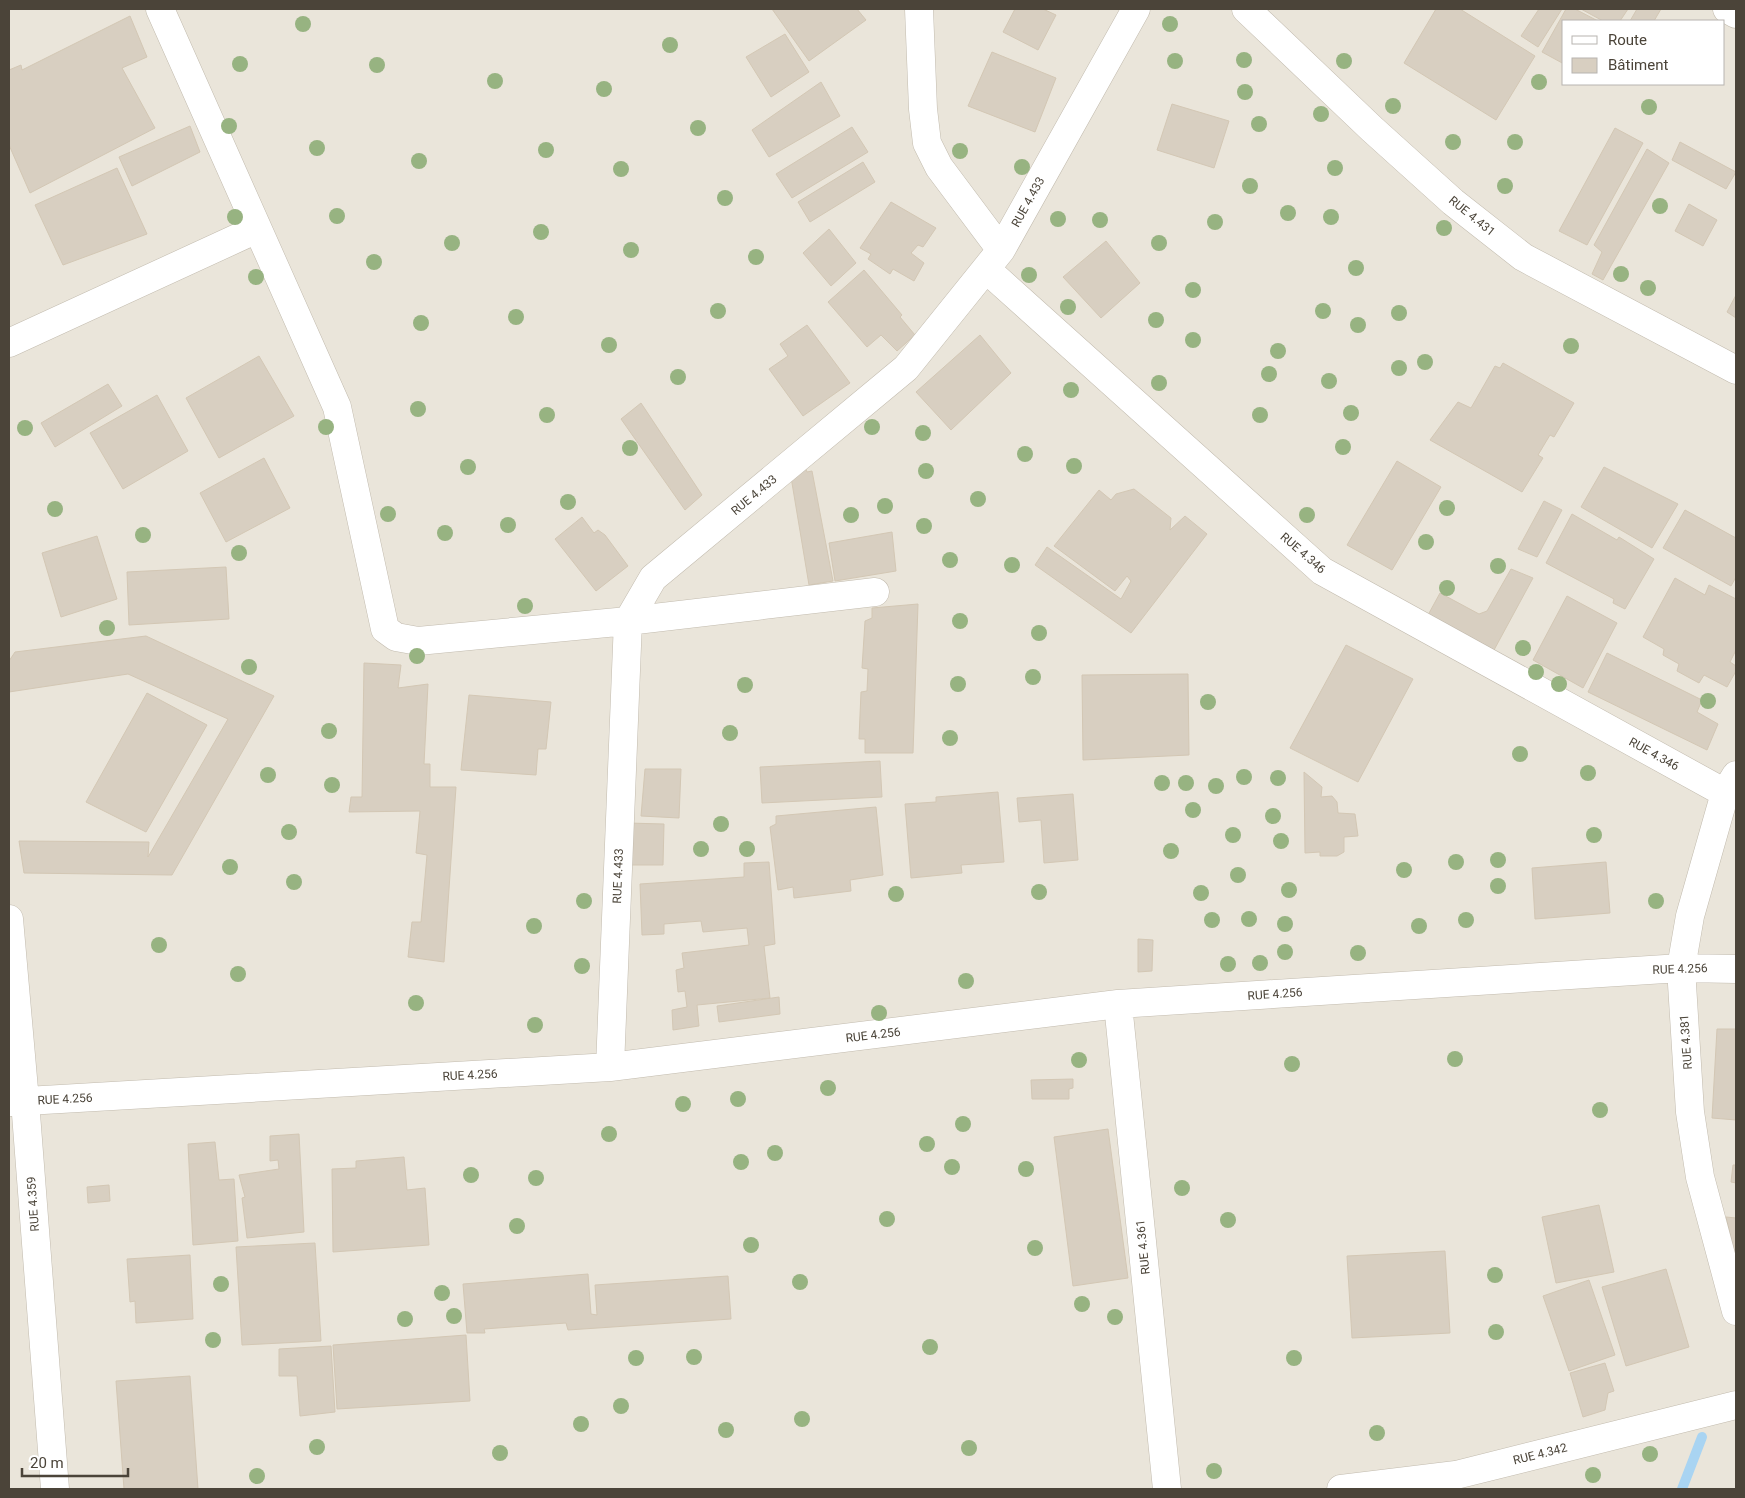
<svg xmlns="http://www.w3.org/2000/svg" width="1745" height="1498" font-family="Roboto,sans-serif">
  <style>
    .residential { fill: #eae5da; fill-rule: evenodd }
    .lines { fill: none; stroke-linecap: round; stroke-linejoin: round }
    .stream { stroke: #a9d4f2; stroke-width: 10 }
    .building { fill: #d8cfc1; stroke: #d3c7b4 }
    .minor-casing { stroke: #c2bbae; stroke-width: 29 }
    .minor { stroke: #fff; stroke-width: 28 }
    .tree { fill: #97b381 }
    .labels { text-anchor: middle; stroke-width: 4; stroke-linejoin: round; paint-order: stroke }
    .street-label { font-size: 12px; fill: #4b4439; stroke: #fff }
  </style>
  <rect width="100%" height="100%" fill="#f6f3ec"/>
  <path class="residential" d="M9,9H1736V1489H9ZM1564,21H1724V84H1564Z"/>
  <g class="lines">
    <path class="stream" d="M1682,1489L1702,1437"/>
  </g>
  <path class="building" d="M772,9H857L866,20L809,61Z
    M1015,9H1043L1056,15L1038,50L1003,32Z
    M1436,9H1460L1535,56L1496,120L1404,63Z
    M1539,9H1562L1538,47L1521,36Z
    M1566,9H1575L1598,21H1564V64L1542,52Z
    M1581,9H1628L1620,21H1603Z
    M1637,9H1661L1654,21H1630Z
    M130,16L147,57L122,68L155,128L30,193L9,145V70L21,65L22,70Z
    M785,34L809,72L771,97L746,57Z
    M992,52L1056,78L1035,132L968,106Z
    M821,82L840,116L769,157L752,130Z
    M1172,104L1229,121L1214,168L1157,150Z
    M190,126L200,152L132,186L119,157Z
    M852,127L868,152L792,198L776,174Z
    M1615,128L1643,143L1587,245L1559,231Z
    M1680,142L1736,172L1726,189L1672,160Z
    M1647,149L1669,163L1603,280L1592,274L1602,252L1594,245Z
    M863,162L875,182L810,222L798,202Z
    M117,168L147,234L63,265L35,205Z
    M891,202L936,228L923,247L918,245L911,253L924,263L914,281L893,269L890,274L868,259L871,254L860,248Z
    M1689,204L1717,220L1703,246L1675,231Z
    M829,229L856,263L831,286L803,253Z
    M1106,241L1140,283L1101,318L1063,277Z
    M864,270L902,315L900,317L915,335L897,351L881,335L867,347L828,302Z
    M1736,295V318L1727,312Z
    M807,325L850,383L803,416L769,369L788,356L780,344Z
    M980,335L1011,373L951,430L916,392Z
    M259,356L294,416L219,458L186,398Z
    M1503,363L1574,403L1554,437L1550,435L1538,455L1543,458L1522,492L1430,440L1458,402L1471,408L1495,366L1500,368Z
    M108,384L122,406L55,447L41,423Z
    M157,395L188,451L123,489L90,433Z
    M641,403L702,495L685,510L621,419Z
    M264,458L290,508L226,542L200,493Z
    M1397,461L1441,487L1392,570L1347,545Z
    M805,467L807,472L812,471L833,581L809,585L790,471Z
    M1604,467L1678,504L1652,548L1581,507Z
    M1134,489L1171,518L1170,530L1185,516L1207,534L1131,633L1035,565L1047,547L1121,599L1131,581L1127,576L1115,591L1054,546L1099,490L1111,500L1116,494Z
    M1544,501L1562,510L1537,557L1518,549Z
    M1685,510L1736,538V577L1731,586L1663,548Z
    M1572,514L1617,540L1619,537L1654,559L1625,609L1613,603L1614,599L1546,563Z
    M582,517L594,533L598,530L605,535L628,566L596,591L555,539Z
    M892,532L896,571L835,581L829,543Z
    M97,536L117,599L61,617L42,553Z
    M226,567L229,619L129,625L127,572Z
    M1511,569L1533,578L1494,650L1428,615L1440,593L1479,614L1487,611Z
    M1675,578L1705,595L1709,585L1736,599V650L1730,662L1736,666V671L1727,687L1704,675L1699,683L1677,671L1679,664L1663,655L1664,649L1643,637Z
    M1567,596L1617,623L1583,688L1533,660Z
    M918,604L913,753H865V739H859L861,692L867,691L868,669L862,668L865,621L872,618V608Z
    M146,636L274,696L172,875L24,873L19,841L149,842L148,857L228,719L128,674L9,692V661L15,652Z
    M1346,645L1413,679L1358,782L1290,748Z
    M1607,653L1702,700L1697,712L1718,724L1707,750L1588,692Z
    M364,663L401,665L398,688L428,684L424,764H430V787H456L444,962L408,957L412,922H421L427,855L416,853L420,811L349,812L351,797H362Z
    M1188,674L1189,755L1083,760L1082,675Z
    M147,693L207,725L146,832L86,802Z
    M469,695L551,702L546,749H538L536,775L461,770Z
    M880,761L882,797L762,803L760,767Z
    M645,769H681L679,818L641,816Z
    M1304,772L1322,787L1321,797L1332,796L1337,802L1338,813L1355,814L1358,836L1344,837V852L1337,856H1320V852L1305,853Z
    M998,792L1004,862L961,865L962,873L911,878L905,804L936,802V797Z
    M1073,794L1078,860L1044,863L1041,820L1019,822L1017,798Z
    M876,807L883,875L850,880L851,891L794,898L793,887L778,890L770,827L776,824V816Z
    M627,823L664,824L663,865H625Z
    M769,862L775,944L764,946L770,998L697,1005L699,1026L673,1030L672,1010L687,1007L685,991L678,992L676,970L684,968L682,953L749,945L747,928L703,932L701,921L664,924V934L642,935L640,884L744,877V863Z
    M1606,862L1610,913L1535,919L1532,868Z
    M1138,939L1153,940L1152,971L1138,972Z
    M779,997L780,1014L719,1022L717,1006Z
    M1717,1029H1736V1120L1712,1118Z
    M1073,1079V1088L1069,1089V1099H1032L1031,1080Z
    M1108,1129L1128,1278L1073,1286L1054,1137Z
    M299,1134L304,1232L247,1238L242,1198L245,1197L239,1175L279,1169L278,1160L270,1161V1136Z
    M215,1142L219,1180L234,1179L238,1241L193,1245L188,1144Z
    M404,1157L407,1190L425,1188L429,1245L333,1252L332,1169L356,1168V1161Z
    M1733,1165H1736V1183L1731,1182Z
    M109,1185L110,1201L88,1203L87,1187Z
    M1599,1205L1614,1272L1556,1283L1542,1217Z
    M1726,1217L1736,1218V1259Z
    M315,1243L321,1341L242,1345L236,1247Z
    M1445,1251L1450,1333L1352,1338L1347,1256Z
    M190,1255L193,1319L136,1323L135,1301L130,1302L127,1259Z
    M1666,1269L1689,1347L1626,1366L1602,1287Z
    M588,1274L591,1314L597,1315L595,1285L728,1276L731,1319L568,1330L566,1323L484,1329L485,1333H467L463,1284Z
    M1589,1280L1615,1355L1569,1371L1543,1296Z
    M466,1335L470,1401L337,1409L333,1345Z
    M331,1346L335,1412L300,1416L297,1376H279V1349Z
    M1605,1363L1614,1391L1608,1393L1605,1410L1583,1417L1570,1373Z
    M190,1376L198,1489H124L116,1381Z"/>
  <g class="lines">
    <g class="minor-casing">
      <path id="minor" d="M160,9L337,407L385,629L396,637L418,641L628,621L875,592
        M919,9L923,109L927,143L939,167L1001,250
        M1246,9L1372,129L1453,202L1523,257L1736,370
        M1727,9L1736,14
        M986,269L1322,571L1725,793
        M9,343L257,229
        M1736,775L1725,793L1690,916L1681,968L1690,1112L1700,1177L1736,1311
        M9,919L25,1101L55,1489
        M1118,1004L1167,1489
        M610,1067L628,621L653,578L906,368L1001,250L1136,9
        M9,1102L610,1067L1118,1004L1681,968L1736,969
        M1341,1489L1456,1475L1736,1405"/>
    </g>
    <use href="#minor" class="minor"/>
  </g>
  <g class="tree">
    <circle cx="303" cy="24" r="8"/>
    <circle cx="1170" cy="24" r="8"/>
    <circle cx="670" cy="45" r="8"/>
    <circle cx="1244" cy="60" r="8"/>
    <circle cx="1175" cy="61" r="8"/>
    <circle cx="1344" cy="61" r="8"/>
    <circle cx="240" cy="64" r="8"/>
    <circle cx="377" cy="65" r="8"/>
    <circle cx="495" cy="81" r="8"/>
    <circle cx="1539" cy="82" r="8"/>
    <circle cx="604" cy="89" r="8"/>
    <circle cx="1245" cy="92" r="8"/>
    <circle cx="1393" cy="106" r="8"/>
    <circle cx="1649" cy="107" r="8"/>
    <circle cx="1321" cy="114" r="8"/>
    <circle cx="1259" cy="124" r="8"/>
    <circle cx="229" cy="126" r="8"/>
    <circle cx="698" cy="128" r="8"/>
    <circle cx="1453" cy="142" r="8"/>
    <circle cx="1515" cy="142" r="8"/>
    <circle cx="317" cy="148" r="8"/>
    <circle cx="546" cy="150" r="8"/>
    <circle cx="960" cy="151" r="8"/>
    <circle cx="419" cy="161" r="8"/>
    <circle cx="1022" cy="167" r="8"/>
    <circle cx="1335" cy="168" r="8"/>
    <circle cx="621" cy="169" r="8"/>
    <circle cx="1250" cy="186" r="8"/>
    <circle cx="1505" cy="186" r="8"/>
    <circle cx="725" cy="198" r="8"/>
    <circle cx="1660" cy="206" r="8"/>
    <circle cx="1288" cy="213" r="8"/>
    <circle cx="337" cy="216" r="8"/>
    <circle cx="235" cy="217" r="8"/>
    <circle cx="1331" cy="217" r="8"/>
    <circle cx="1058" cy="219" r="8"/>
    <circle cx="1100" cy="220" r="8"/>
    <circle cx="1215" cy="222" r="8"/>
    <circle cx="1444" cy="228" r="8"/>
    <circle cx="541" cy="232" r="8"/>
    <circle cx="452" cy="243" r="8"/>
    <circle cx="1159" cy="243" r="8"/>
    <circle cx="631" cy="250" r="8"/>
    <circle cx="756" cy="257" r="8"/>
    <circle cx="374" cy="262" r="8"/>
    <circle cx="1356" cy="268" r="8"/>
    <circle cx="1621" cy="274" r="8"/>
    <circle cx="1029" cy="275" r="8"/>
    <circle cx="256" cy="277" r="8"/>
    <circle cx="1648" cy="288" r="8"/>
    <circle cx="1193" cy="290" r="8"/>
    <circle cx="1068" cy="307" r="8"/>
    <circle cx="718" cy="311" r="8"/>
    <circle cx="1323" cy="311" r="8"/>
    <circle cx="1399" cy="313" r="8"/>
    <circle cx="516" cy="317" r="8"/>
    <circle cx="1156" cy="320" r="8"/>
    <circle cx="421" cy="323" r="8"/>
    <circle cx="1358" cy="325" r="8"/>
    <circle cx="1193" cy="340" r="8"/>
    <circle cx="609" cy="345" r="8"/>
    <circle cx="1571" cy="346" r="8"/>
    <circle cx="1278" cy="351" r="8"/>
    <circle cx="1425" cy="362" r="8"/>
    <circle cx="1399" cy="368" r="8"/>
    <circle cx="1269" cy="374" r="8"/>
    <circle cx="678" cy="377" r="8"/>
    <circle cx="1329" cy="381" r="8"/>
    <circle cx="1159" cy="383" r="8"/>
    <circle cx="1071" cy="390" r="8"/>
    <circle cx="418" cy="409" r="8"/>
    <circle cx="1351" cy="413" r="8"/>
    <circle cx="547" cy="415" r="8"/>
    <circle cx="1260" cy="415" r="8"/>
    <circle cx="326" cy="427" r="8"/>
    <circle cx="872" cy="427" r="8"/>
    <circle cx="25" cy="428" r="8"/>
    <circle cx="923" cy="433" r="8"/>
    <circle cx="1343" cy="447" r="8"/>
    <circle cx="630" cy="448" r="8"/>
    <circle cx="1025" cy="454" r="8"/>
    <circle cx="1074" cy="466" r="8"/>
    <circle cx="468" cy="467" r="8"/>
    <circle cx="926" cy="471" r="8"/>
    <circle cx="978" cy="499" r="8"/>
    <circle cx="568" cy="502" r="8"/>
    <circle cx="885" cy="506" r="8"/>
    <circle cx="1447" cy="508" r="8"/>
    <circle cx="55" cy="509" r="8"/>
    <circle cx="388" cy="514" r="8"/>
    <circle cx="851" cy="515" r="8"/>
    <circle cx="1307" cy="515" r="8"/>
    <circle cx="508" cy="525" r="8"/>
    <circle cx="924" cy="526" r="8"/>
    <circle cx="445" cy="533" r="8"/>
    <circle cx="143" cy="535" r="8"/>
    <circle cx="1426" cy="542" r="8"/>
    <circle cx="239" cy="553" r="8"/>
    <circle cx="950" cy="560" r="8"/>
    <circle cx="1012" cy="565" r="8"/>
    <circle cx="1498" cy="566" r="8"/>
    <circle cx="1447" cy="588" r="8"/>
    <circle cx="525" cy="606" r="8"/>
    <circle cx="960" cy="621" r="8"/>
    <circle cx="107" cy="628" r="8"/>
    <circle cx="1039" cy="633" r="8"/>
    <circle cx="1523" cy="648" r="8"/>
    <circle cx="417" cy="656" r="8"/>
    <circle cx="249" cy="667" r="8"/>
    <circle cx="1536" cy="672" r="8"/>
    <circle cx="1033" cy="677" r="8"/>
    <circle cx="958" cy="684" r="8"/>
    <circle cx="1559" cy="684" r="8"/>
    <circle cx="745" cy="685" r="8"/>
    <circle cx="1708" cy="701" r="8"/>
    <circle cx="1208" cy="702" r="8"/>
    <circle cx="329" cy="731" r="8"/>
    <circle cx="730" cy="733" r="8"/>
    <circle cx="950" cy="738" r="8"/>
    <circle cx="1520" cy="754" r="8"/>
    <circle cx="1588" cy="773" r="8"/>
    <circle cx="268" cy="775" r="8"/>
    <circle cx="1244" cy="777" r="8"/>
    <circle cx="1278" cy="778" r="8"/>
    <circle cx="1162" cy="783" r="8"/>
    <circle cx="1186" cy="783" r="8"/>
    <circle cx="332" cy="785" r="8"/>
    <circle cx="1216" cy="786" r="8"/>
    <circle cx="1193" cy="810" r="8"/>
    <circle cx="1273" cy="816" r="8"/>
    <circle cx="721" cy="824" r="8"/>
    <circle cx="289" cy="832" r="8"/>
    <circle cx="1233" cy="835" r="8"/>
    <circle cx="1594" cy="835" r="8"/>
    <circle cx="1281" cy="841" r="8"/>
    <circle cx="701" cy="849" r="8"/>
    <circle cx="747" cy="849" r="8"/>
    <circle cx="1171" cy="851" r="8"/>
    <circle cx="1498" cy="860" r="8"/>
    <circle cx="1456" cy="862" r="8"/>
    <circle cx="230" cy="867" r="8"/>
    <circle cx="1404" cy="870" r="8"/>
    <circle cx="1238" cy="875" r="8"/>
    <circle cx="294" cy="882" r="8"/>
    <circle cx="1498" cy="886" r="8"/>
    <circle cx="1289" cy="890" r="8"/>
    <circle cx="1039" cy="892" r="8"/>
    <circle cx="1201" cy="893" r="8"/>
    <circle cx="896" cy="894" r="8"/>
    <circle cx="584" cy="901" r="8"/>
    <circle cx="1656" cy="901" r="8"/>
    <circle cx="1249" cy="919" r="8"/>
    <circle cx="1212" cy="920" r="8"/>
    <circle cx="1466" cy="920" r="8"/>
    <circle cx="1285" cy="924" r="8"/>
    <circle cx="534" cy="926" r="8"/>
    <circle cx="1419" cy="926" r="8"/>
    <circle cx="159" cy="945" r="8"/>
    <circle cx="1285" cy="952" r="8"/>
    <circle cx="1358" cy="953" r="8"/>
    <circle cx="1260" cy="963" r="8"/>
    <circle cx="1228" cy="964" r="8"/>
    <circle cx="582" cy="966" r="8"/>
    <circle cx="238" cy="974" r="8"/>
    <circle cx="966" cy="981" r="8"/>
    <circle cx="416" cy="1003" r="8"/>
    <circle cx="879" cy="1013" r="8"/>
    <circle cx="535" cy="1025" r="8"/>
    <circle cx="1455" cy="1059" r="8"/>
    <circle cx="1079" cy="1060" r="8"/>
    <circle cx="1292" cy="1064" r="8"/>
    <circle cx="828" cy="1088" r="8"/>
    <circle cx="738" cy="1099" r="8"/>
    <circle cx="683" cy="1104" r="8"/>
    <circle cx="1600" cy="1110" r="8"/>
    <circle cx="963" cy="1124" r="8"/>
    <circle cx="609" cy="1134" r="8"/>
    <circle cx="927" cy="1144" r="8"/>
    <circle cx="775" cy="1153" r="8"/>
    <circle cx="741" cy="1162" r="8"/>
    <circle cx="952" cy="1167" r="8"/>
    <circle cx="1026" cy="1169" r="8"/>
    <circle cx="471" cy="1175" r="8"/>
    <circle cx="536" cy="1178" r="8"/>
    <circle cx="1182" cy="1188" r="8"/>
    <circle cx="887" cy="1219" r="8"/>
    <circle cx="1228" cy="1220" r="8"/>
    <circle cx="517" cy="1226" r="8"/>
    <circle cx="751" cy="1245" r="8"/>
    <circle cx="1035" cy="1248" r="8"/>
    <circle cx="1495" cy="1275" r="8"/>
    <circle cx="800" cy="1282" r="8"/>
    <circle cx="221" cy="1284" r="8"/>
    <circle cx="442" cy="1293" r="8"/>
    <circle cx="1082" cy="1304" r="8"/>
    <circle cx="454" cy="1316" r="8"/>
    <circle cx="1115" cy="1317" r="8"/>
    <circle cx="405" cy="1319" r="8"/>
    <circle cx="1496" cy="1332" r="8"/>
    <circle cx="213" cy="1340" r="8"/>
    <circle cx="930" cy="1347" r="8"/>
    <circle cx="694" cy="1357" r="8"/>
    <circle cx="636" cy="1358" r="8"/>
    <circle cx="1294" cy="1358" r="8"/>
    <circle cx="621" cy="1406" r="8"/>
    <circle cx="802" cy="1419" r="8"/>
    <circle cx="581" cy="1424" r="8"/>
    <circle cx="726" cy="1430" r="8"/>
    <circle cx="1377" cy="1433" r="8"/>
    <circle cx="317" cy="1447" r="8"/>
    <circle cx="969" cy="1448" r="8"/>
    <circle cx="500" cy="1453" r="8"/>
    <circle cx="1650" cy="1454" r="8"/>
    <circle cx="1214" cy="1471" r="8"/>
    <circle cx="1593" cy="1475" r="8"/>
    <circle cx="257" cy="1476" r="8"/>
  </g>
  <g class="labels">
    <g class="street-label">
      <text transform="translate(1028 202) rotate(-61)" y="4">RUE 4.433</text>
      <text transform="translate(1472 216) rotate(39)" y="4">RUE 4.431</text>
      <text transform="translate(754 495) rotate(-40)" y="4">RUE 4.433</text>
      <text transform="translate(1303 553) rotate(41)" y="4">RUE 4.346</text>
      <text transform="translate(1654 754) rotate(29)" y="4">RUE 4.346</text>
      <text transform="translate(618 876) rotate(-88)" y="4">RUE 4.433</text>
      <text transform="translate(1680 969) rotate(-2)" y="4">RUE 4.256</text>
      <text transform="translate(1275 994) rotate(-4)" y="4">RUE 4.256</text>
      <text transform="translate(873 1035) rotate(-7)" y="4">RUE 4.256</text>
      <text transform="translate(1686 1042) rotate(-94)" y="4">RUE 4.381</text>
      <text transform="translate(470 1075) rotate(-3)" y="4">RUE 4.256</text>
      <text transform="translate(65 1099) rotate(-3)" y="4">RUE 4.256</text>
      <text transform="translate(33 1204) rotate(-94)" y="4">RUE 4.359</text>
      <text transform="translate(1143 1247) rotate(-96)" y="4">RUE 4.361</text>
      <text transform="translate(1540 1454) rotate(-14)" y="4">RUE 4.342</text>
    </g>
  </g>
  <rect width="1745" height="1498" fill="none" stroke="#4b4439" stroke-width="20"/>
  <rect x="1562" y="20" width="162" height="65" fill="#ffffff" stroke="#b7b4b0"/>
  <rect x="1572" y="36" width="25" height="8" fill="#ffffff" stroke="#b7b4b0"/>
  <text x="1608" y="45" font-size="15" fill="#4b4439">Route</text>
  <rect x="1572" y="58" width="25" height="15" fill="#d8cfc1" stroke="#b7b4b0"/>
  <text x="1608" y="70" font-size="15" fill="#4b4439">Bâtiment</text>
  <path d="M22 1468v8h106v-8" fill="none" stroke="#4b4439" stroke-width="2.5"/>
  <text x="30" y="1468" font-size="15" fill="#4b4439" stroke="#ffffff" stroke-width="4" paint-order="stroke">20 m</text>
</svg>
